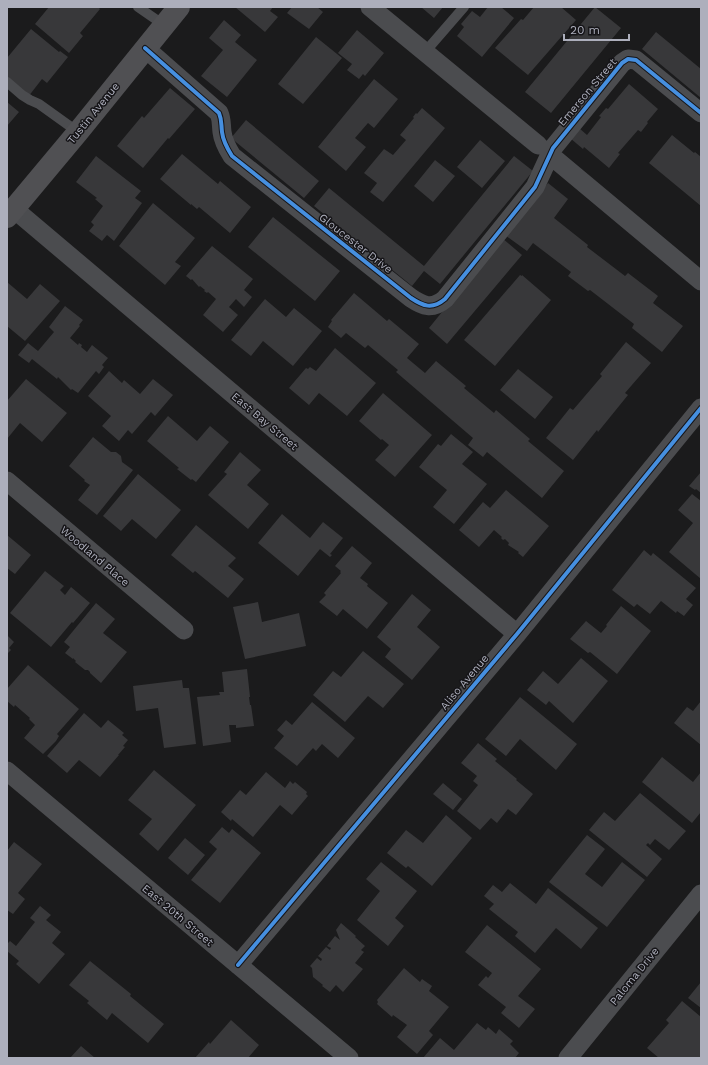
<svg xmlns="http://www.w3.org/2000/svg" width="708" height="1065" font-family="'Work Sans',sans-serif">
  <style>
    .building { fill: #38383a }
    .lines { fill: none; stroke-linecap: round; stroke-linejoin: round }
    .lane { stroke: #4b4c4f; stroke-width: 10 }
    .street { stroke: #4b4c4f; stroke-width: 19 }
    .secondary { stroke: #505053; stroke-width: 22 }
    .cycleway-casing { stroke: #161518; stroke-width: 6 }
    .cycleway { stroke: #468fdf; stroke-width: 4 }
    .labels { text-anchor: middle; stroke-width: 3; stroke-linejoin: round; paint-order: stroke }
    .street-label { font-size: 11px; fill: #adafbc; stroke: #161518 }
  </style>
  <rect width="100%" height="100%" fill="#1b1b1c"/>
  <path class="building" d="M49,7H98L100,9L80,33L83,36L69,53L35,24Z
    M235,7H273L270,11L278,17L265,32Z
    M292,7H317L323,12L309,29L287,13Z
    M421,7H443L434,18Z
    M488,7H501L514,18L482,57L457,36L464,27L461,24L472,11L480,17Z
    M534,7H561L576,20L528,75L495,48L521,19L523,20Z
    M595,7L621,28L551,113L525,92Z
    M224,20L241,35L235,42L257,60L227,97L201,76L223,50L209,38Z
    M31,29L59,52L60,51L68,57L47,83L42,79L28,97L7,80V58Z
    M357,30L384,53L365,76L363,74L359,79L347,70L352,64L338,53Z
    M656,32L701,69V98L642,49Z
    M316,37L342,58L303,104L278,84Z
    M374,79L398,99L374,128L368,123L355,138L366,147L346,171L318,147Z
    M629,84L658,109L647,122L648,123L641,132L638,130L618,153L620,154L609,168L584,147L583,149L570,138L579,128L587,135L601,117L599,116L606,108L608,109Z
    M170,88L195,109L169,139L168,138L143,168L117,146L142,116L144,118Z
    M7,102L19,112L7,126Z
    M422,108L445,128L383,202L370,192L377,183L364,173L384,149L393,155L406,140L400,135L414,118L413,117L416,113L417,114Z
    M246,120L319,181L304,198L231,138Z
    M672,135L694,153L695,152L701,157V206L649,163Z
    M480,140L505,161L482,188L457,167Z
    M182,154L218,184L220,181L251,207L230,233L199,207L197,209L191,204V205L160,179Z
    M96,156L141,191L135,198L142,203L114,241L107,235L102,241L89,231L94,225L91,222L103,206L95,199L97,198L76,182Z
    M514,156L533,171L440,284L424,271L412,286L314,206L329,188L424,266Z
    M435,160L455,176L433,202L414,186Z
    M548,183L568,199L554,218L588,245L587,247L625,276L628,273L658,296L653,303L683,326L662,352L632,328L634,324L590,290L588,291L568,276L571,272L533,243L527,251L505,235Z
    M153,203L195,238L175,262L181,266L165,285L119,246Z
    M273,217L340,271L315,301L248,247Z
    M502,238L522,255L447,344L429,328Z
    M212,246L253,279L244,290L252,297L244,307L236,299L229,307L238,315L223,332L203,315L216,299L208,292L207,293L204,291L205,290L200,286L199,287L192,279L191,280L186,276Z
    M520,275L522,276V275L551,300L495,366L464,340Z
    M7,282L27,299L40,284L60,301L25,341L7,326Z
    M354,293L387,321L389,319L419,344L407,358L425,373L436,361L466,386L464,388L494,413L496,410L530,439L528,441L564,471L542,498L487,452L483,457L468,445L473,438L396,372L398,370L368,345L365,348L346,333L341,338L328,327L332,321L331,320Z
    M265,299L286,317L294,308L322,331L293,366L263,341L251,356L231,340Z
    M65,306L83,320L79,325L80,326L70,338L78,345L79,343L82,345L81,347L87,352L92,345L108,358L102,365L104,367L99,374L96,371L78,393L72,389L71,390L58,377L57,379L32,359L29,363L18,355L28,343L38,351L54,332L49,327Z
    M626,342L651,363L625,393L628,395L598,432L597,430L573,460L546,438L570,408L573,410L602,376L600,374Z
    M335,348L376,383L347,416L319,393L309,405L289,388L306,368L308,369L310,367L316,371Z
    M518,369L553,397L535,419L500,390Z
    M109,371L122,383L124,380L140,394L153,379L173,395L155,416L151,412L132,434L128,430L119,441L102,426L111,416L88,396Z
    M26,379L67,413L42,442L20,423L7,439V401Z
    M383,393L432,435L395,477L375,460L389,445L382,439L381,440L359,421Z
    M168,416L197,441L210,426L229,442L196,482L192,479L191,480L177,469L179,468L147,441Z
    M451,434L473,452L462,464L487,484L454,524L433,507L447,490L419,467L438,444L441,446Z
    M93,437L111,452H116L121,456L122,462L133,470L97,515L78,500L90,485L84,481L85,480L69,466Z
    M240,452L261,470L247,485L269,504L248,529L208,495L227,474L224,472Z
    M701,472V493L696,489L695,490L689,486Z
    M138,474L181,510L156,539L132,519L121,531L103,516Z
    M506,490L549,526L523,557L518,553L519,552L508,545L509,543L505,539L503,540L501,538L502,537L494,530L479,547L459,530L483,502L490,508Z
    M692,494L701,501V579L669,552L693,523L678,510Z
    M282,514L310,538L323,522L343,538L330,554L332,555L330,557L320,549L298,576L258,543Z
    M196,525L236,558L228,566L244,579L228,598L195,571L193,573L171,555Z
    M7,535L31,555L15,574L7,568Z
    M352,546L372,563L360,578L368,584L367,586L388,603L367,629L343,609L337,616L319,602L326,595L324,593L341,573L340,572L341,571L335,566Z
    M644,550L651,556L653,553L696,588L686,599L693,605L684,616L677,611L676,613L661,601L650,614L637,604L634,607L612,590Z
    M45,571L64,586L60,590L65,595L71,587L90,603L73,623L72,622L51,647L10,613Z
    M412,594L431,610L417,627L440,647L412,680L385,657L391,649L377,637Z
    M258,602L262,622L299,613L306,646L245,659L233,607Z
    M96,603L115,619L103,633L127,652L101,683L90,673V672L88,670H85L75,662L76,661L73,658V659L65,653L70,647L64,642Z
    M621,606L651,631L617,674L590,652L588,653L570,639L586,621L601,633L607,626L606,625Z
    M7,635L14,642L9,648L11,650L7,654Z
    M363,651L404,684L383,708L368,696L345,722L313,695L333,671L341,677Z
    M581,658L608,681L573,723L549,701L546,705L527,690L543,671L558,684Z
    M28,665L79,709L57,734L59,736L56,741L43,754L24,738L35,725L29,719L30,718L15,705L14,707L7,701V689Z
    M247,669L250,697H249L250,705H251L254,726L236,728V725H229L231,742L203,746L197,697L220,695L219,692H224L222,672Z
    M182,680L183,688H189L196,744L164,748L158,708L136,711L133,686Z
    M520,697L577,744L556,770L520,739L506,756L485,739Z
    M701,701V745L674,723L687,707L693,711Z
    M312,702L355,738L338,758L322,744L316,751L313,748L297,766L274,748L284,736L277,730L286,720L292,725Z
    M84,713L101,728L108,720L124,733L122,735L128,740L123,746L125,747L118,755H119L100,777L79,760L67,773L47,756Z
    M478,743L497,759L495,761L517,779L516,780L533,794L516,815L508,809L497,823L491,818L480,830L457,811L478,785L473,781L477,776L461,763Z
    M662,757L693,782L701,772V812L692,823L642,782Z
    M154,770L196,805L158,851L139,834L152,819L128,800Z
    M266,772L285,788L290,781L293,784L295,782L307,792L306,794L308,796L292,815L280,805L253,837L232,819L231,821L221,812L240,790L246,795Z
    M443,783L462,799L453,810L433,794Z
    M640,793L686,831L669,850L655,839L650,845L648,843L646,845L662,859L647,877L589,830L604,812L615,821Z
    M446,815L472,838L432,886L408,866L406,868L387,853L406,830L423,843Z
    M222,827L229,833L232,829L261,853L220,903L191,880L217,849L209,842Z
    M587,835L605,849L585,874L602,887L622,862L645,880L607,927L549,882Z
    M185,838L205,855L188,875L168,858Z
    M14,842L42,864L18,893L25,899L13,914L7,910V851Z
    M381,862L417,891L395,918L404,926L388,946L357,920L380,891L366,879Z
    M510,883L536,904L548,888L598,928L581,949L556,928L535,953L515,936L518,932L489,909L494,904L484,896L493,885L502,892Z
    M40,906L51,915L46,920L61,932L52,943L65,954L39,984L16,964L19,961L7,951V944L10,941L16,946L35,922L30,918Z
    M341,923L356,936L355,937L365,946L361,950L364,952L355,963L363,969L343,992L336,985L330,992L322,986L323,985L313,977L312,968L310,966L317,958L321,961L322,959L318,956L326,947L330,950L331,948L327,946L335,936L340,940L336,930Z
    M487,925L541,969L518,996L535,1009L519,1028L501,1013L506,1007L478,985L486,976L488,978L492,973L465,952Z
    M90,961L131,994L130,996L164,1024L148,1043L112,1013L107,1020L87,1003L89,1001L69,985Z
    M404,968L420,982L422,979L432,986L429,991L449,1007L429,1031L433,1035L417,1054L397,1037L407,1025L393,1015L392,1017L377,1004L378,1002L377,1000Z
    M701,982V1008L688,998Z
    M682,1001L701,1017V1058H659L647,1048L669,1023L666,1020Z
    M231,1020L259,1045L248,1058H195L209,1042L210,1044Z
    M477,1023L486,1030L488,1027L496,1034L499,1029L513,1041L510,1044L519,1053L515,1058H423L440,1038L454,1050Z
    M81,1046L95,1058H70Z"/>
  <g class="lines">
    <path class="lane" d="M138,7L164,25
      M425,52L464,7
      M7,82L22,95L30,100L39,104L78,132"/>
    <path class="street" d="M370,7L538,145
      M145,48L219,113C222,120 221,124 222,132C223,141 227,148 232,156L411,298C423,306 432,310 445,299L535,187L553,148L622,63L628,59L636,60L701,113
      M549,154L701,281
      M14,209L517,634
      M7,481L184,630
      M7,771L349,1058
      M238,965L517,634L701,408
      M568,1058L701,894"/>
    <path class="secondary" d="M7,217L78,132L179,7"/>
    <g class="cycleway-casing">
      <path id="cycleway" d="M145,48L219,113C222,120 221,124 222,132C223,141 227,148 232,156L411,298C423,306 432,310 445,299L535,187L553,148L622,63L628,59L636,60L701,113
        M238,965L517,634L701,408"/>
    </g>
    <use href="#cycleway" class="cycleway"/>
  </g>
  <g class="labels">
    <g class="street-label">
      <text transform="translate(587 92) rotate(-50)" y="4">Emerson Street</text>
      <text transform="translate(93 113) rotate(-51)" y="4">Tustin Avenue</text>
      <text transform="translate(356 243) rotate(38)" y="4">Gloucester Drive</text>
      <text transform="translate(265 421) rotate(40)" y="4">East Bay Street</text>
      <text transform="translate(95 556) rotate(40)" y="4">Woodland Place</text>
      <text transform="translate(464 682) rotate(-50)" y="4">Aliso Avenue</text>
      <text transform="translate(178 915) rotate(40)" y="4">East 20th Street</text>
      <text transform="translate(634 976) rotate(-51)" y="4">Paloma Drive</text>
    </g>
  </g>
  <rect width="708" height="1065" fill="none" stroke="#adafbc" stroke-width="16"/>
  <path d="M564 34v6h65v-6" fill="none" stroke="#adafbc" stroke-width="2"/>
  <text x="570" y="34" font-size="12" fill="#adafbc" stroke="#161518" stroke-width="3" paint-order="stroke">20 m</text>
</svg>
